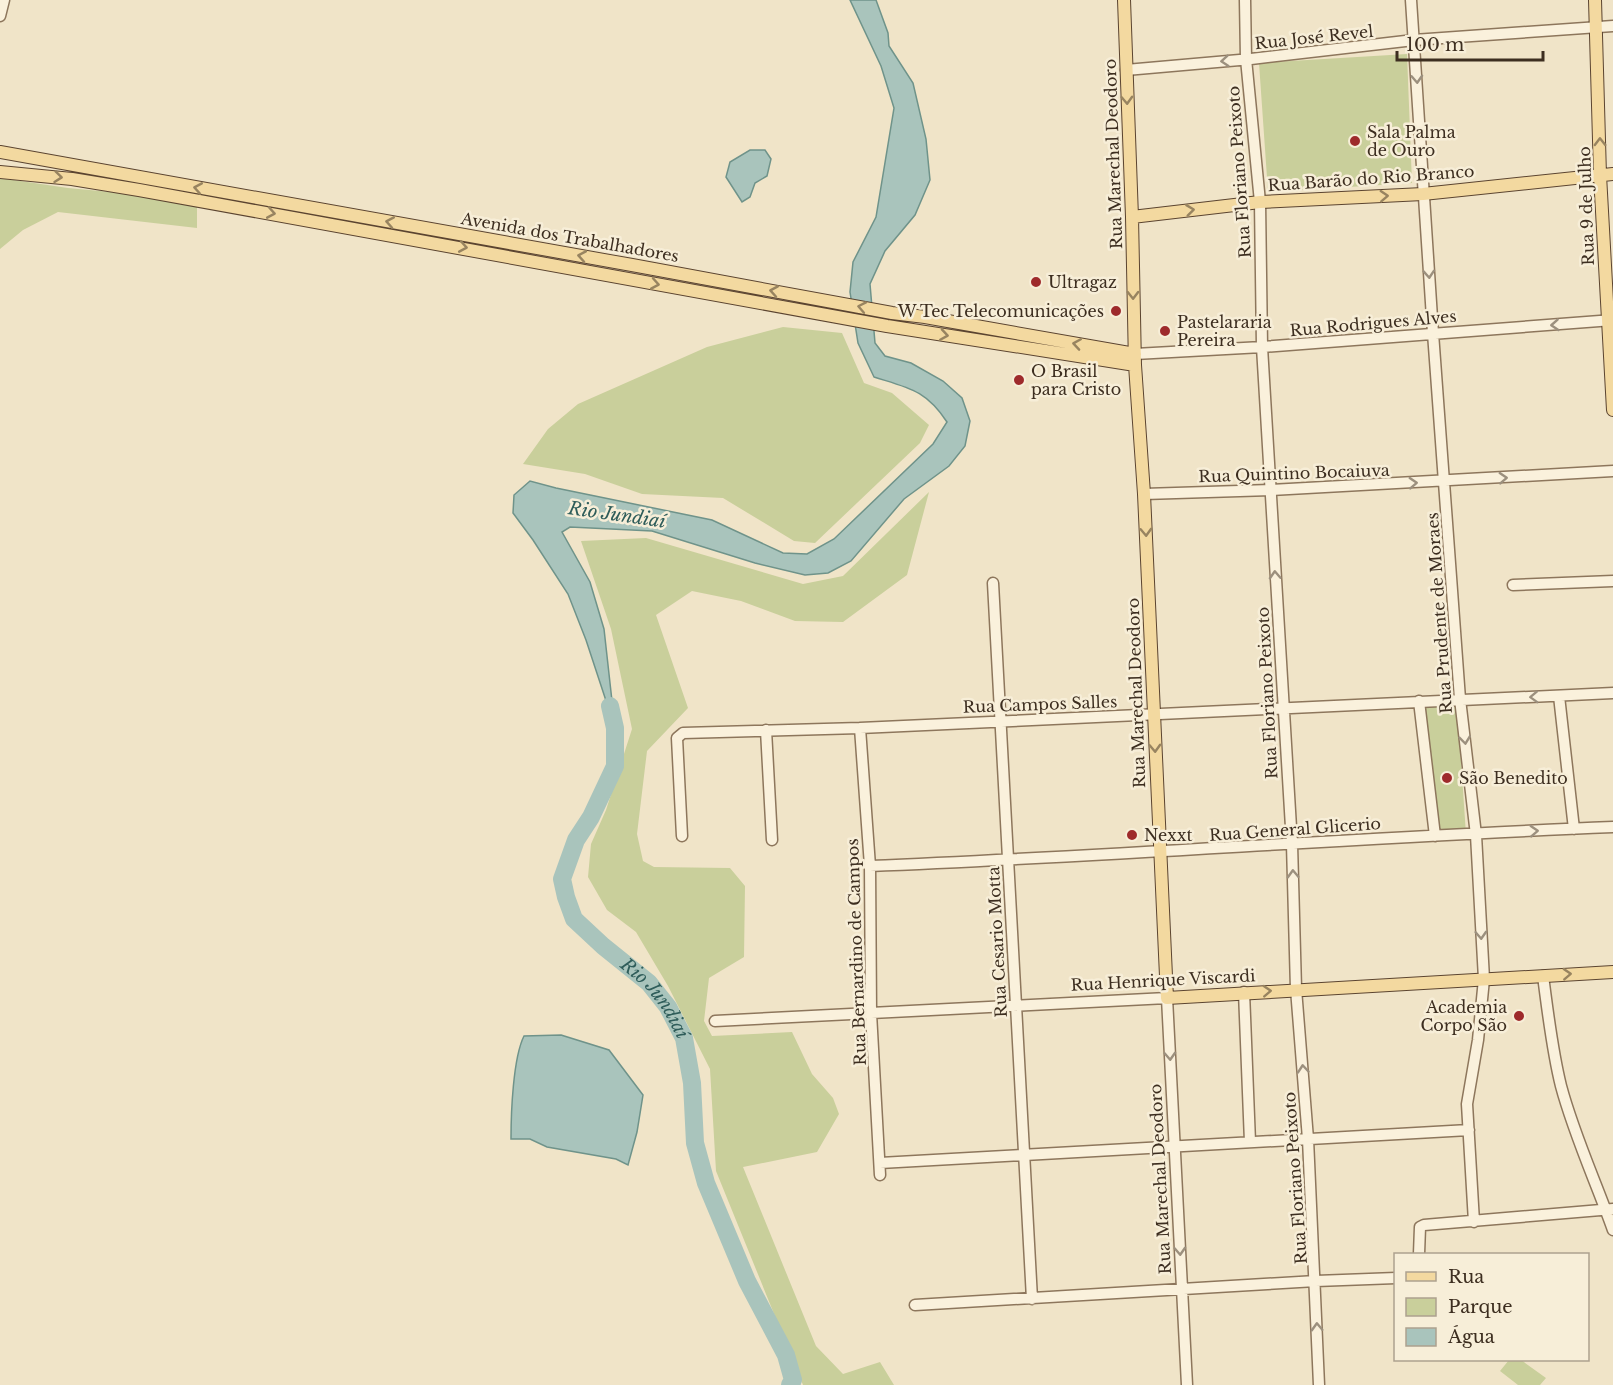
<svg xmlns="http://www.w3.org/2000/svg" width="1613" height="1385" font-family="'Libre Baskerville',serif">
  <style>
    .green { fill: #c9cf9b }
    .water { fill: #a9c4bc; stroke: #6f938a; stroke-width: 1.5 }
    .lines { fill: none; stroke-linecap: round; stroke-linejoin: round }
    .river { stroke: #a9c4bc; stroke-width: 18 }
    .minor-casing { stroke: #8d765c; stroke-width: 13 }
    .major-casing { stroke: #5b4430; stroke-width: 14 }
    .minor { stroke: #faf1dc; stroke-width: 10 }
    .major { stroke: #f3d9a0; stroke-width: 12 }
    .oneway { stroke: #9c907e }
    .oneway2 { stroke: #988460 }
    .poi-dot { fill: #9e2a2b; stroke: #f7eed8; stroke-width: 2 }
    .labels { text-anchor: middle; stroke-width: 5; stroke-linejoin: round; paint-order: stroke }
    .street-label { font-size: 16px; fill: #3d2e20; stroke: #f7eed8 }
    .poi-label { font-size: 16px; fill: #3d2e20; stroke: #f7eed8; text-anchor: start }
    .water-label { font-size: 18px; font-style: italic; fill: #2f5d5a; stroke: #f7eed8 }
  </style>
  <rect width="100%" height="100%" fill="#f0e4c8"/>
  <path class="green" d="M1407,54L1412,183L1268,192L1259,63Z
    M0,178L68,188L197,200V228L58,212L23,230L0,249Z
    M783,327L842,333L864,383L892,393L929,425L920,443L815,543L794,541L723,498L642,494L585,474L523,464L548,429L578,404L707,347Z
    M929,492L907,575L843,622L795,621L741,601L692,591L656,615L688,708L647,751L637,834L643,861L654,867L730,868L745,886L744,957L709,978L704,1021L712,1036L792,1032L812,1074L833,1098L839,1114L817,1152L743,1167L816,1346L843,1374L880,1362L894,1385H803L716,1171L710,1069L668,986L636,932L607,910L588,877L591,844L606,810L632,729L611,629L581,541L646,538L803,584L843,576Z
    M1457,703L1466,834L1435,836L1423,704Z
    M1509,1360H1521L1546,1378L1540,1385H1518L1500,1371Z"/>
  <path class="water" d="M850,0H876L888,33L889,46L913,83L926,139L930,180L915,215L885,251L870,284L875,343L885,356L911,363L943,381L962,398L970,421L965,446L949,466L904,499L851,561L828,573L805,575L755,563L652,531L570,527L562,532L590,582L604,629L615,728L586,640L568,594L533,540L513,513L514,495L530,481L556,488L712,520L783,553L807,554L834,539L933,444L947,422C926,390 909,388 874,377L858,343L850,292L853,262L876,217L894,108L881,66Z
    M750,150H765L771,159L767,176L755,183L750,197L742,202L726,177L730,162Z
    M561,1035L609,1050L643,1095L637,1132L628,1165L616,1159L547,1147L530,1139H511C511,1113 513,1058 524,1036Z"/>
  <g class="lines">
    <path class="river" id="s1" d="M610,706L615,728V766L591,817L576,840L562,879L566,897L574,919L603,946L649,983L668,1007L684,1038L692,1083L695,1143L706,1183L747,1281L786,1355L793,1380L790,1385"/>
    <g class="minor-casing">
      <path id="minor" d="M1245,0L1246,59L1260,202L1262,347L1292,844L1296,989L1308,1139L1319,1385
        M1411,0L1433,333L1460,699L1476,835L1484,979L1478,1040L1467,1104L1474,1222
        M0,16L4,0
        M1126,70L1251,59L1414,40L1613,26
        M1135,354L1262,347L1613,320
        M1144,494L1271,490L1613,471
        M993,583L1032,1299
        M1513,585L1613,581
        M1559,696L1574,829
        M1419,701L1435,836
        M860,728L870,866L871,1013L880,1175
        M766,730L772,840
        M682,836L677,738L683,733L860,728L1613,693
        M870,866C1118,856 1365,837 1613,827
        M1543,976C1548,1013 1552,1050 1561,1086C1574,1135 1596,1182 1613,1230
        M1244,992L1250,1142
        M715,1021L1167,998L1187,1385
        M880,1163L1469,1130
        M1419,1254L1420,1227L1424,1225L1613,1209
        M915,1305L1316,1281L1396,1278"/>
    </g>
    <g class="major-casing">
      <path id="major" d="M1124,0L1132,217L1135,365L1144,494L1167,998L1613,972
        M1595,0L1600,175L1613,410
        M0,152L632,265L892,313L925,317L1135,354
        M0,172L72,179L139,190L887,326L1135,365
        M1132,217L1260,202L1423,194L1613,174"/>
    </g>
    <use href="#minor" class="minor"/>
    <use href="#major" class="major"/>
  </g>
  <defs><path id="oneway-chevron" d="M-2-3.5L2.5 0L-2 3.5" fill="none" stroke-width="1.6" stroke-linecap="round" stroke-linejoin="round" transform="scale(1.5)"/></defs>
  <g class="oneway">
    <use href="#oneway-chevron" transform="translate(1225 61) rotate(175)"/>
    <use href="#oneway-chevron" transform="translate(1417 79) rotate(87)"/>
    <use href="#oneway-chevron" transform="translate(1429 274) rotate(86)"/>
    <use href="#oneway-chevron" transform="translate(1555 325) rotate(176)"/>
    <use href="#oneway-chevron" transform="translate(1503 478) rotate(-3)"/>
    <use href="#oneway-chevron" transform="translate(1413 483) rotate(-3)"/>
    <use href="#oneway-chevron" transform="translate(1275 575) rotate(-93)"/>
    <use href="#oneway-chevron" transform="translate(1534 697) rotate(178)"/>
    <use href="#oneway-chevron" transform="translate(1465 740) rotate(83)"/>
    <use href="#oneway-chevron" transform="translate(1534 831) rotate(-3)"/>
    <use href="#oneway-chevron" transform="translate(1293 874) rotate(-92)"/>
    <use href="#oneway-chevron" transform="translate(1481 935) rotate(87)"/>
    <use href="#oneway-chevron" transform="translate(1170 1056) rotate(87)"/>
    <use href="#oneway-chevron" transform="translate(1303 1069) rotate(-95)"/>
    <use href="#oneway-chevron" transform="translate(1180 1251) rotate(87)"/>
    <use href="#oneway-chevron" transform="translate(1317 1327) rotate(-92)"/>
  </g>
  <g class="oneway2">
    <use href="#oneway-chevron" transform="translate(1127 100) rotate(88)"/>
    <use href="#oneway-chevron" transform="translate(1600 142) rotate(-91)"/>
    <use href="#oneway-chevron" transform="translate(58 177) rotate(6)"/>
    <use href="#oneway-chevron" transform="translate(198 188) rotate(-170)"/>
    <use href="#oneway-chevron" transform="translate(1384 196) rotate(-3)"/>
    <use href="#oneway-chevron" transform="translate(1190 210) rotate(-7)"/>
    <use href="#oneway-chevron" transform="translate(271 213) rotate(10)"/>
    <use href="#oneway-chevron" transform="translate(390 222) rotate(-170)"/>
    <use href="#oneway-chevron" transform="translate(463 247) rotate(10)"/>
    <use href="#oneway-chevron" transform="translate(582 256) rotate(-170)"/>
    <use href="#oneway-chevron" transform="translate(655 284) rotate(10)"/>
    <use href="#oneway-chevron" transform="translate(774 291) rotate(-170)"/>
    <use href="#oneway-chevron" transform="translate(1133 295) rotate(89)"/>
    <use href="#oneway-chevron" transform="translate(862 307) rotate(-169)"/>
    <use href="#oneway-chevron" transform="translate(944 335) rotate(9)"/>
    <use href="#oneway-chevron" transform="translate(1077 344) rotate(-171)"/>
    <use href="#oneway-chevron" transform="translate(1146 532) rotate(88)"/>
    <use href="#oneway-chevron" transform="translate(1155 748) rotate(88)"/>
    <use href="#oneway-chevron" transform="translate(1567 974) rotate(-3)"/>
    <use href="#oneway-chevron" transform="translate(1267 991) rotate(-3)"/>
  </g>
  <g class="poi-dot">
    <circle cx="1355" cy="141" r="6"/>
    <circle cx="1036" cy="282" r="6"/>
    <circle cx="1116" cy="311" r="6"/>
    <circle cx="1165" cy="331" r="6"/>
    <circle cx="1019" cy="380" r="6"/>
    <circle cx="1447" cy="778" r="6"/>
    <circle cx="1132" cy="835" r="6"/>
    <circle cx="1519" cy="1016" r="6"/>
  </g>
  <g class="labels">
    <g class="street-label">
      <text transform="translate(1314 37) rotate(-6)" y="6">Rua José Revel</text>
      <text transform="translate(1113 154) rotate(-92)" y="6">Rua Marechal Deodoro</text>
      <text transform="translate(1239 172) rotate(-94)" y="6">Rua Floriano Peixoto</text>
      <text transform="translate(1371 178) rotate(-4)" y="6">Rua Barão do Rio Branco</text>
      <text transform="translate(1586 206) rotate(-92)" y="6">Rua 9 de Julho</text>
      <text transform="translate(570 237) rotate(10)" y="6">Avenida dos Trabalhadores</text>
      <text transform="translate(1373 323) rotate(-5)" y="6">Rua Rodrigues Alves</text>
      <text transform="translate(1294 473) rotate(-2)" y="6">Rua Quintino Bocaiuva</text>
      <text transform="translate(1439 613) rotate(-94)" y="6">Rua Prudente de Moraes</text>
      <text transform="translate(1136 693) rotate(-92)" y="6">Rua Marechal Deodoro</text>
      <text transform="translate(1267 693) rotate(-93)" y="6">Rua Floriano Peixoto</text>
      <text transform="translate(1040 704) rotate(-2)" y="6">Rua Campos Salles</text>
      <text transform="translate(1295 829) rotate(-4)" y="6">Rua General Glicerio</text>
      <text transform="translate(997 942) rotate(-93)" y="6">Rua Cesario Motta</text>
      <text transform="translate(856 952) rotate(-92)" y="6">Rua Bernardino de Campos</text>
      <text transform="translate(1163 980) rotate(-3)" y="6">Rua Henrique Viscardi</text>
      <text transform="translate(1295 1178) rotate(-94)" y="6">Rua Floriano Peixoto</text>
      <text transform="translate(1160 1179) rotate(-93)" y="6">Rua Marechal Deodoro</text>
    </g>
    <g class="poi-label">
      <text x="1367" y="138">Sala Palma<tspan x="1367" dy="18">de Ouro</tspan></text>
      <text x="1048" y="288">Ultragaz</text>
      <text x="1104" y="317" text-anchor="end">W Tec Telecomunicações</text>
      <text x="1177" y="328">Pastelararia<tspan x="1177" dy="18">Pereira</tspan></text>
      <text x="1031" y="377">O Brasil<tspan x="1031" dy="18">para Cristo</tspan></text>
      <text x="1459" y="784">São Benedito</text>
      <text x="1144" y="841">Nexxt</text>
      <text x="1507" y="1013" text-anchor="end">Academia<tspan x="1507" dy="18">Corpo São</tspan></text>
    </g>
    <g class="water-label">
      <text transform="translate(617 515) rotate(8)" y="6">Rio Jundiaí</text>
      <text dy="6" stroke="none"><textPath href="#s1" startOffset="342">Rio Jundiaí</textPath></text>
    </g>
  </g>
  <rect x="1394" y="1253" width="195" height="108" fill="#f7eed8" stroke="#ada18e" stroke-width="1.5"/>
  <rect x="1406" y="1272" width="30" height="9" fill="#f3d9a0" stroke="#ada18e" stroke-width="1.5"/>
  <text x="1448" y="1283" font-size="18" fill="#3d2e20">Rua</text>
  <rect x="1406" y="1298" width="30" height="18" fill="#c9cf9b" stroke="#ada18e" stroke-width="1.5"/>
  <text x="1448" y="1313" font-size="18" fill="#3d2e20">Parque</text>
  <rect x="1406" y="1328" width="30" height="18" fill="#a9c4bc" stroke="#ada18e" stroke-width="1.5"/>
  <text x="1448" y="1343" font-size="18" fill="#3d2e20">Água</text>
  <path d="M1397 51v9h146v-9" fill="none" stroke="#3d2e20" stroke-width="3"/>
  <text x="1406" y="51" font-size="18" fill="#3d2e20" stroke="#f7eed8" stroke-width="4.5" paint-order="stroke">100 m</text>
</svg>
